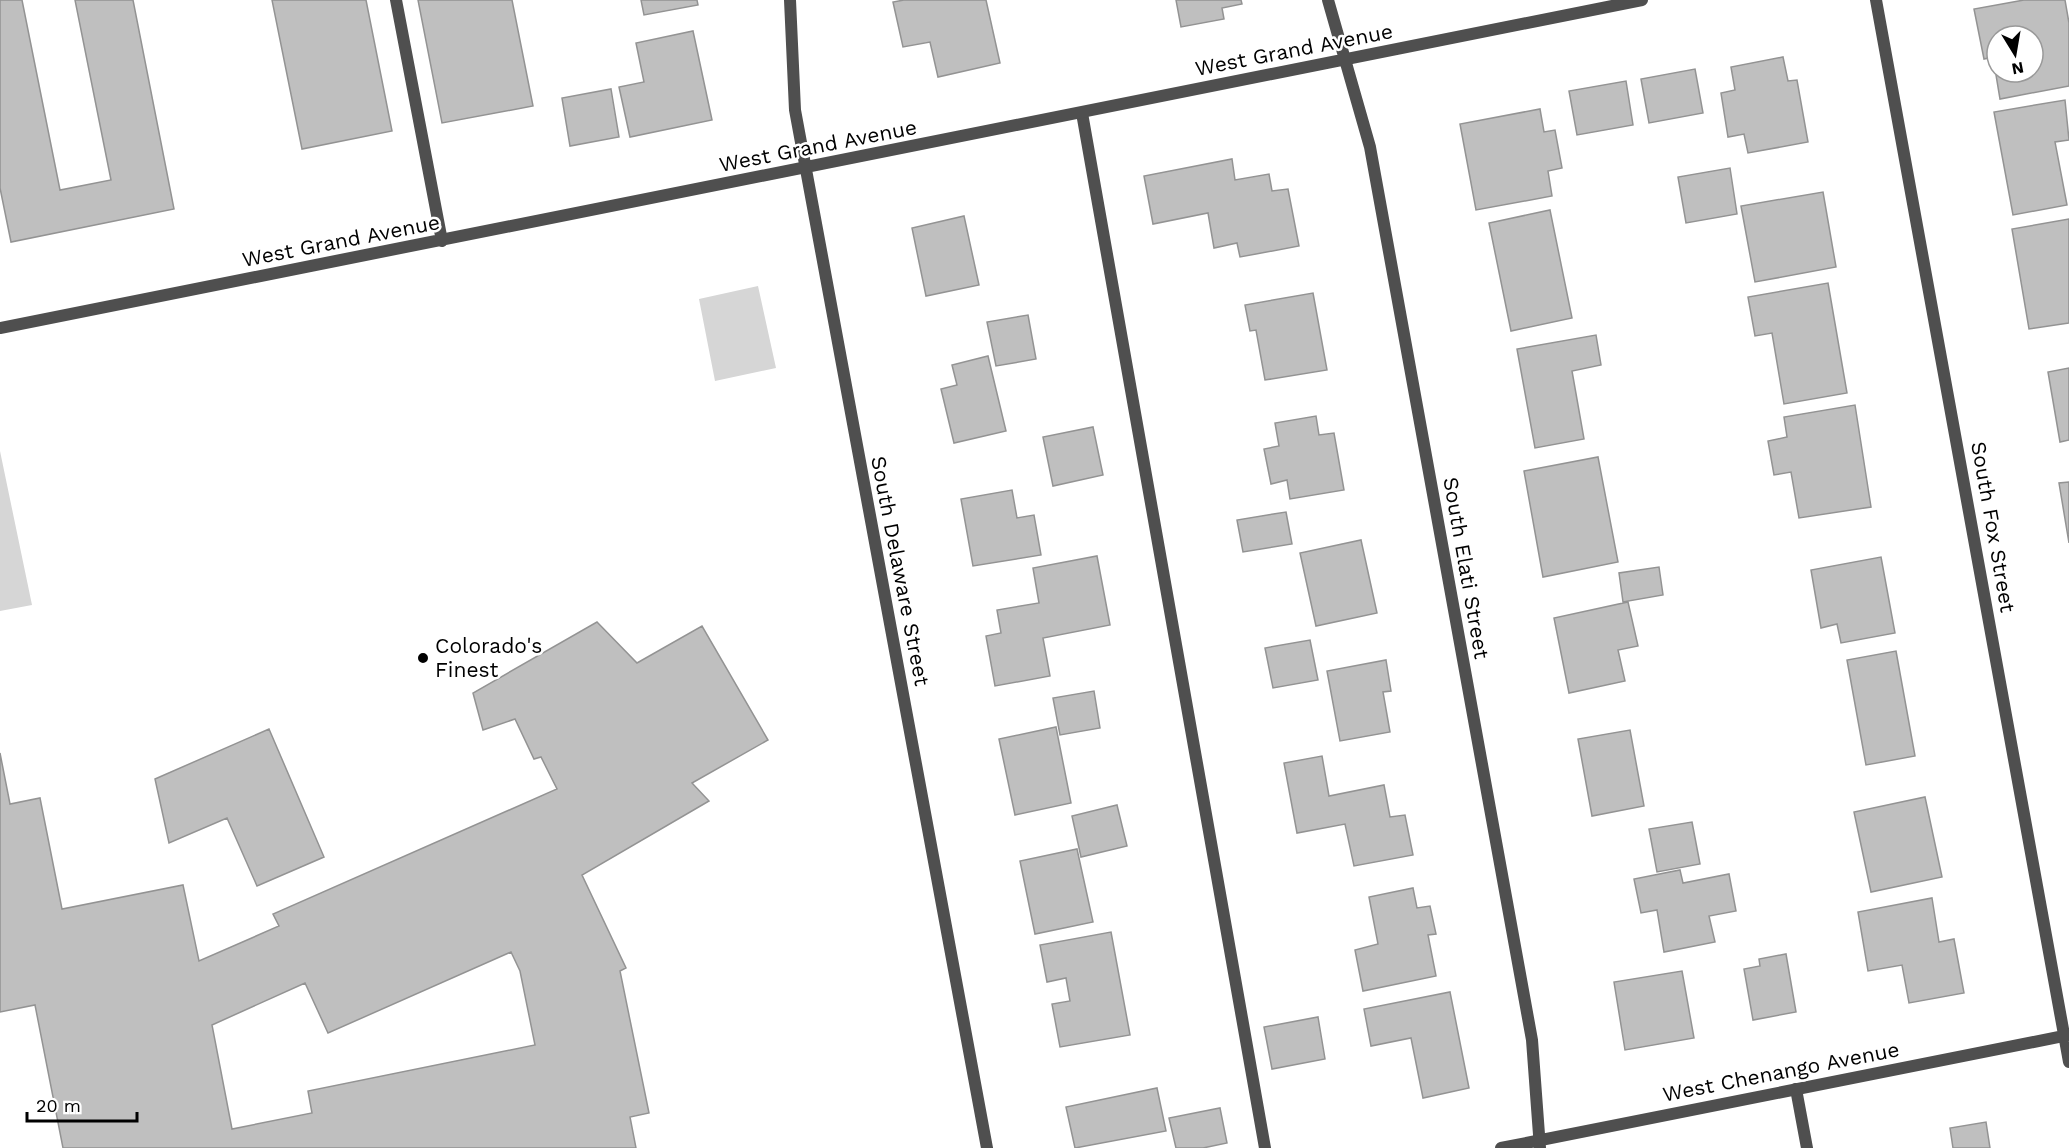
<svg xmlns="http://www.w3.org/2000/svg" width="2069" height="1148" font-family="'Work Sans',sans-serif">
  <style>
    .green { fill: #d6d6d6 }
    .building { fill: #bfbfbf; stroke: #939393; stroke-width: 1.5; fill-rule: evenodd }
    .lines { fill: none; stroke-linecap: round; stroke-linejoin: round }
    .lane { stroke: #4f4f4f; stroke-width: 12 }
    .street { stroke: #4f4f4f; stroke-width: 12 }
    .poi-dot { fill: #000; stroke: #fff; stroke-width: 2 }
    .labels { text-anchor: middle; stroke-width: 5; stroke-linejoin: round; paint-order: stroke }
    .street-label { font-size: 21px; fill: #000; stroke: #fff }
    .poi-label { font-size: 21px; fill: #000; stroke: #fff; text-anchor: start }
  </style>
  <rect width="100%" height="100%" fill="#fff"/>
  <path class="green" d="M758,286L776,368L715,381L699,299Z
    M0,451L32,605L0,611Z"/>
  <path class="building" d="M0,0H22L60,190L111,180L75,0H133L174,209L11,242L0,188Z
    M272,0H366L392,131L302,149Z
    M418,0H512L533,106L442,123Z
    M641,0H697L698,5L644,15Z
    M904,0H986L1000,63L938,77L930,42L903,47L893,2Z
    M1176,0H1241L1242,4L1222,8L1224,19L1181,27Z
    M2024,0H2065L2069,23V86L2000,99L1993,57L1984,59L1974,9ZM1997,36H2033V72H1997Z
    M693,31L712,120L630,137L619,87L644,82L636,43Z
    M1783,57L1788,81L1797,80L1808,142L1748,153L1744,134L1728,137L1721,93L1735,90L1731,67Z
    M1695,69L1703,113L1649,123L1641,79Z
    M1626,81L1633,125L1577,135L1569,91Z
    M611,89L619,137L570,146L562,98Z
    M2065,100L2069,140L2055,142L2067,205L2013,215L1994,112Z
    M1540,109L1544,132L1555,130L1562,168L1548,171L1552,196L1476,210L1460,124Z
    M1232,159L1235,180L1269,174L1272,191L1288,189L1299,246L1240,257L1237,243L1214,248L1208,213L1153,224L1144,176Z
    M1730,168L1737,214L1686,223L1678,177Z
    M1823,192L1836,267L1755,282L1741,206Z
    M1550,210L1572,318L1511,331L1489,223Z
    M964,216L979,285L926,296L912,228Z
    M2069,219V323L2029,329L2012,229Z
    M1828,283L1847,393L1784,404L1772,333L1755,336L1748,297Z
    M1313,293L1327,370L1265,380L1256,330L1250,331L1245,305Z
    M1028,315L1036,359L996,366L987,322Z
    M1596,335L1601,365L1572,371L1584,439L1535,448L1517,349Z
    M988,356L1006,431L954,443L941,389L957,385L952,365Z
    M2069,368V440L2060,442L2048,372Z
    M1855,405L1871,507L1799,518L1791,472L1774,475L1768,441L1787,437L1784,417Z
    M1316,416L1319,435L1334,433L1344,490L1290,499L1287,480L1271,484L1264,449L1279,446L1275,423Z
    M1093,427L1103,475L1053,486L1043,437Z
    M1598,457L1618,562L1543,577L1524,471Z
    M2069,482V543L2059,483Z
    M1012,490L1017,518L1034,515L1041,555L973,566L961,499Z
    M1286,512L1292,544L1243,552L1237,520Z
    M1361,540L1377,613L1316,626L1300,553Z
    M1097,556L1110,625L1043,638L1050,676L995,686L986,636L1001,633L997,610L1039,603L1033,568Z
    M1881,557L1895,633L1841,643L1837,624L1821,628L1811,570Z
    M1659,567L1663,595L1623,602L1619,573Z
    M1628,602L1638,646L1618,650L1625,681L1569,693L1554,618Z
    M597,622L637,663L702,626L768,740L692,783L709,801L582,875L626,968L620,971L649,1113L630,1117L636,1148H63L35,1005L0,1012V753L10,804L40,798L62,909L183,885L199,961L279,926L273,914L557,789L541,757L534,759L515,719L483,730L473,693ZM511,952L520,971L535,1045L308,1091L312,1113L232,1129L212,1025L305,983L328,1033Z
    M1310,640L1318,680L1273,688L1265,648Z
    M1896,651L1915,756L1866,765L1847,660Z
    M1386,660L1391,691L1383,692L1390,732L1340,741L1327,671Z
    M1094,691L1100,728L1060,735L1053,698Z
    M1056,727L1071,803L1015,815L999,739Z
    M269,729L324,857L257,886L227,818L169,843L155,779Z
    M1630,730L1644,806L1592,816L1578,739Z
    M1322,756L1329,796L1384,785L1390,817L1405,815L1413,855L1354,866L1345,824L1297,833L1284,763Z
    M1925,797L1942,877L1871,892L1854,812Z
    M1117,805L1127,846L1081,857L1072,816Z
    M1692,822L1700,864L1657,872L1649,829Z
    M1077,849L1093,922L1035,934L1020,861Z
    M1680,870L1683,883L1729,874L1736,911L1709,916L1715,942L1664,952L1657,910L1641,913L1634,879Z
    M1413,888L1417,908L1430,906L1436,934L1428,935L1436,976L1363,991L1355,950L1378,944L1369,897Z
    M1932,898L1939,942L1954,939L1964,993L1909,1003L1902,965L1868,971L1858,912Z
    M1111,932L1130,1035L1060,1047L1052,1004L1070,1001L1066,978L1047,982L1040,945Z
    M1786,954L1796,1012L1753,1020L1744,969L1760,966L1759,959Z
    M1682,971L1694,1038L1625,1050L1614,982Z
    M1450,992L1469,1088L1423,1098L1411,1038L1371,1046L1364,1009Z
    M1318,1017L1325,1059L1272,1069L1264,1027Z
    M1157,1088L1166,1131L1075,1148L1066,1107Z
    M1220,1108L1227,1143L1203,1148H1176L1169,1118Z
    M1986,1122L1990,1148H1953L1950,1128Z"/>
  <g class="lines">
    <path class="lane" d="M1082,113L1265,1148
      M1796,1089L1807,1148"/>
    <path class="street" d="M396,0L442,241
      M790,0L795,110L987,1148
      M1328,0L1370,147L1532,1040L1540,1148
      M1876,0L2069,1062
      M0,328L1642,0
      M1501,1148L2069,1035"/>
  </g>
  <circle class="poi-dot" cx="423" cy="658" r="6"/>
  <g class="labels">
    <g class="street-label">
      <text transform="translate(1294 50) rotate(-11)" y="7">West Grand Avenue</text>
      <text transform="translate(818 146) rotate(-11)" y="7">West Grand Avenue</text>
      <text transform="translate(341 241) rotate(-11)" y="7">West Grand Avenue</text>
      <text transform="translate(1993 527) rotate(80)" y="7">South Fox Street</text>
      <text transform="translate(1466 568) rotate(80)" y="7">South Elati Street</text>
      <text transform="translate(900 571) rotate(79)" y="7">South Delaware Street</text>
      <text transform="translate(1781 1072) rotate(-11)" y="7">West Chenango Avenue</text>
    </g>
    <g class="poi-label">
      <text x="435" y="653">Colorado's<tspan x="435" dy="24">Finest</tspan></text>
    </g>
  </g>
  <g transform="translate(2015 54) rotate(169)"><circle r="28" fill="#ffffff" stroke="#999999" stroke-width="1.5"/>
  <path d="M0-4.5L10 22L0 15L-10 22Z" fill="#000000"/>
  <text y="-9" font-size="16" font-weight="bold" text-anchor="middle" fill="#000000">N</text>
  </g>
  <path d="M27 1112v9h110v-9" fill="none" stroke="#000000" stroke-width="3"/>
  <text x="36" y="1112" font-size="18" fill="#000000" stroke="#ffffff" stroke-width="4.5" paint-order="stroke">20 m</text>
</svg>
